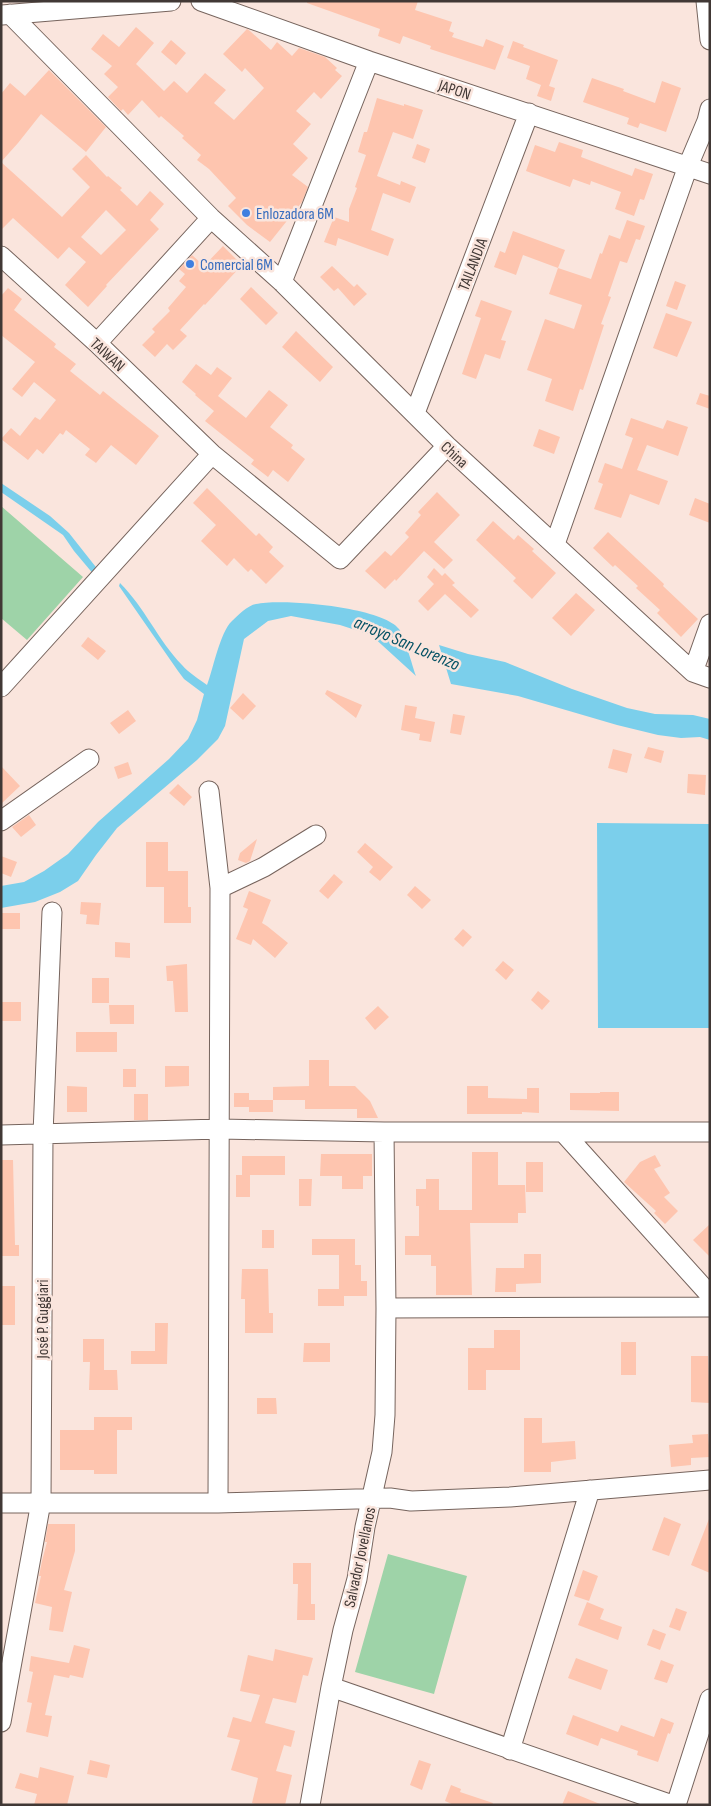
<svg xmlns="http://www.w3.org/2000/svg" width="711" height="1806" font-family="'Sofia Sans Condensed',sans-serif">
  <style>
    .green { fill: #9ed3a8 }
    .water { fill: #7bcfeb }
    .lines { fill: none; stroke-linecap: round; stroke-linejoin: round }
    .stream { stroke: #7bcfeb; stroke-width: 4.5 }
    .building { fill: #fec5af; fill-rule: evenodd }
    .minor-casing { stroke: #76645d; stroke-width: 21 }
    .minor { stroke: #fff; stroke-width: 19 }
    .shop-dot { fill: #3f7fe0; stroke: #fae5dd; stroke-width: 2 }
    .labels { text-anchor: middle; stroke-width: 5; stroke-linejoin: round; paint-order: stroke }
    .street-label { font-size: 16px; fill: #413835; stroke: #fae5dd }
    .shop-label { font-size: 16px; fill: #366cbe; stroke: #fae5dd; text-anchor: start }
    .water-label { font-size: 18px; font-style: italic; fill: #065265; stroke: #fae5dd }
  </style>
  <rect width="100%" height="100%" fill="#fae5dd"/>
  <path class="green" d="M1,506L83,577L27,640L1,618Z
    M388,1554L467,1576L434,1694L355,1672Z"/>
  <path class="water" d="M1,483L50,516L69,533L99,571L95,576L74,551L63,535L1,492Z
    M120,583C145,608 158,640 182,665C189,673 199,679 207,685C213,670 220,632 232,621C237,616 248,605 256,604C282,598 383,607 399,629C405,637 412,665 416,676L371,635L340,625L291,616L268,621L244,639L225,726L218,739L197,760L117,828L96,855L78,881L60,892L35,902L1,908V886L24,882L44,871L68,854L98,822L169,759L188,739L197,720L204,694L184,679L178,671L119,586Z
    M439,645L468,654L505,662L572,689L627,708L655,714L693,715L710,719V740L700,737L681,738L658,735L617,725L518,696L451,684Z
    M597,823L710,824V1028H598Z"/>
  <g class="lines">
    <path class="stream" d="M401,645L450,664"/>
  </g>
  <path class="building" d="M307,1H418L415,10L452,22L449,31L454,33L452,37L483,47L486,39L504,46L495,70L430,49L431,46L403,36L400,44L378,36L380,29L307,3Z
    M136,27L154,43L136,64L164,91L174,81L187,93L205,73L226,90L214,103L234,120L264,88L245,68L242,72L223,54L247,29L250,31L271,50L277,42L292,56L299,48L325,57L337,68L335,70L342,76L321,99L314,92L296,111L311,124L293,144L308,158L292,175L308,187L302,202L270,242L247,225L228,206L236,198L209,169L197,160L201,155L182,138L184,136L161,116L159,118L142,100L128,115L123,109L121,111L108,97L118,87L104,74L112,66L91,49L103,34L119,47Z
    M171,40L186,53L176,65L161,52Z
    M513,41L524,45L523,47L558,60L549,86L555,88L551,101L537,96L541,85L526,79L530,66L507,58Z
    M49,70L106,127L86,152L41,114L18,143L1,162V94L10,83L25,96Z
    M592,78L624,89L623,91L655,103L662,81L681,88L666,132L640,123L638,128L627,124L629,118L583,102Z
    M377,98L404,106V104L423,110L413,139L393,132L377,176L400,185L401,181L416,187L410,203L383,193L371,230L394,239L388,256L338,238L336,246L324,242L334,217L349,222V209L357,188L355,187L366,155L358,152L364,132H367Z
    M559,142L583,150L581,157L632,176L635,168L653,174L644,200L640,199L634,216L615,209L621,192L591,181L590,185L573,179L570,187L526,171L535,145L555,152Z
    M417,144L430,149L425,163L412,158Z
    M86,155L107,177L108,176L122,188L120,190L137,206L150,191L164,204L150,220L159,229L106,285L107,286L88,307L65,285L86,262L69,247L58,259L13,218L1,230V162L62,217L90,187L72,169ZM106,210L126,230L101,255L81,237Z
    M627,220L645,226L640,240L636,239L627,263L620,261L608,296L611,297L601,324L604,325L583,390L580,389L573,411L545,401L552,379L527,370L545,319L574,329L582,305L549,294L558,268L591,279L600,253L602,254L609,235L620,239Z
    M513,231L565,250L558,268L523,255L516,275L494,267L500,251L505,253Z
    M223,246L242,265L205,305L204,304L180,330L187,336L173,350L167,344L155,357L142,345L155,332L152,329L170,311L168,308L186,287L179,281L185,274L179,269L192,255L204,266Z
    M332,266L354,287L357,284L367,294L354,306L338,288L334,291L320,277Z
    M675,281L686,285L677,310L666,306Z
    M251,287L278,313L266,325L240,299Z
    M8,288L22,299L14,310L56,344L54,347L76,364L70,371L100,395L103,391L159,436L136,465L111,445L96,463L85,455L90,449L66,430L63,435L60,433L43,454L37,449L28,460L1,439L11,428L20,436L35,417L40,420L56,400L34,382L22,397L12,389L35,362L1,335V296Z
    M481,300L512,311L501,340L506,341L500,359L485,354L476,379L462,374L481,318L475,316Z
    M666,313L692,322L677,357L653,348Z
    M296,331L333,367L320,382L282,347Z
    M196,364L211,375L217,367L232,378L218,396L246,418L269,390L288,405L270,427L293,445L291,448L305,459L288,482L273,470L268,477L251,464L254,460L205,421L214,411L195,395L196,394L182,382Z
    M700,393L710,396V409L696,404Z
    M631,418L663,429L667,420L688,427L678,456L647,445L637,470L668,481L659,505L630,494L621,518L594,509L603,484L598,482L605,463L622,469L633,438L625,435Z
    M539,429L560,437L554,454L533,446Z
    M207,488L256,536L259,533L273,547L269,552L284,566L266,584L251,569L248,572L234,558L227,566L201,541L216,525L193,503Z
    M437,492L460,515L434,542L453,560L444,569L424,551L396,581L395,579L385,589L365,571L385,551L391,556L409,537L405,533L421,515L418,512Z
    M695,498L710,504V523L689,515Z
    M493,521L514,540L518,535L534,549L532,551L556,573L532,599L513,581L516,578L476,540Z
    M608,532L664,584L663,586L698,619L681,637L657,613L660,610L636,588L638,586L615,565L613,567L593,548Z
    M434,568L442,576L445,573L455,583L452,585L479,610L471,618L445,594L428,611L418,601L434,584L427,577Z
    M576,593L595,610L571,636L552,618Z
    M88,637L106,651L98,660L81,646Z
    M327,690L362,705L356,718L325,694Z
    M243,693L256,706L243,720L230,708Z
    M405,705L417,707L415,718L435,722L431,742L419,740L420,734L401,730Z
    M128,710L136,721L119,734L110,723Z
    M453,714L465,716L461,735L450,733Z
    M648,747L664,751L661,763L644,758Z
    M613,749L632,754L627,773L608,768Z
    M128,762L132,774L118,779L114,767Z
    M1,766L20,786L1,804Z
    M688,774L706,775L705,795L687,793Z
    M178,784L192,797L184,806L169,793Z
    M29,815L36,825L21,837L12,827Z
    M257,839L250,861L246,863L238,860L240,853Z
    M146,842H168V871H188V907H191V923H164V887H146Z
    M365,843L393,867L380,881L369,872L373,867L357,852Z
    M1,856L17,862L11,877L1,873Z
    M334,874L343,882L328,899L319,891Z
    M415,886L431,900L422,909L407,895Z
    M249,891L271,900L262,923L267,926L288,943L275,958L253,939L251,945L236,939L248,909L243,907Z
    M81,902L101,903L99,925L86,924L87,915L80,914Z
    M1,913H20V929H1Z
    M463,929L472,937L463,947L454,939Z
    M115,942L130,943V958L115,957Z
    M503,961L514,970L506,980L495,970Z
    M187,964L188,1012H175L173,981H167L166,966Z
    M92,978H109V1003H92Z
    M538,991L550,1001L542,1010L531,1000Z
    M1,1002H21V1021H1Z
    M109,1005H134V1024H110Z
    M378,1006L389,1017L375,1030L365,1018Z
    M76,1032H117V1052H76Z
    M309,1060H329V1086H355L370,1101L378,1118H357V1109H305V1100H273V1087L309,1086Z
    M165,1066H189V1086L165,1087Z
    M123,1069H136V1087H123Z
    M67,1086L87,1087V1112H67Z
    M467,1086H488V1098L527,1099V1088H539V1113L522,1112V1114H467Z
    M600,1092H619V1111L570,1110V1093H600Z
    M234,1093H249V1107H234Z
    M134,1094H148V1120H134Z
    M249,1100H273V1112H249Z
    M472,1152H498V1185H525L526,1213H518V1223H470L472,1295H436V1266H431V1255H405V1236H419V1206H416V1189H426V1179H439V1210H472Z
    M321,1154H372V1176H363V1189H342V1176H320Z
    M655,1155L661,1166L654,1169L670,1193L664,1197L678,1211L665,1224L654,1213L656,1211L624,1182L640,1162Z
    M242,1156H285V1175H244H250V1197H236V1175H242Z
    M1,1160H13L15,1245H19V1256H1Z
    M526,1162H543V1192H526Z
    M299,1179H312L311,1206H299Z
    M710,1224V1257L693,1240Z
    M262,1230H274V1248H262Z
    M312,1239H355V1265H361V1281H367V1296H344V1306H318V1289H339V1255H312Z
    M524,1254H541V1283L516,1284V1292H495L496,1268H524Z
    M242,1269H268L269,1313H273V1333H245V1299H241Z
    M1,1286H15V1325H1Z
    M155,1323H168L167,1364H131V1351H155Z
    M494,1330H520V1370H486V1390H468V1348H494Z
    M83,1339H104V1370H117L118,1390H89L90,1362H83Z
    M621,1342H636V1375H621Z
    M304,1343H330V1362H303Z
    M691,1356H708L710,1403L691,1402Z
    M257,1398H276L277,1414H257Z
    M94,1417H132V1430H117V1474H94V1470H60V1430H94Z
    M524,1418H542V1443L575,1441L576,1459L551,1462V1472H524Z
    M708,1434L710,1457L691,1458V1465L671,1467L669,1445L693,1443L692,1435Z
    M664,1517L681,1524L669,1556L652,1550Z
    M709,1519L710,1520V1573L691,1565Z
    M48,1524H75V1551L64,1590L72,1592L63,1632L49,1630L52,1607L35,1603L41,1576H39L42,1561L47,1542H45Z
    M293,1563H311V1604H315V1620H297L298,1584H293Z
    M583,1570L598,1576L589,1601L574,1596Z
    M587,1602L604,1609L600,1619L622,1627L618,1640L578,1625Z
    M676,1608L687,1612L680,1631L669,1627Z
    M653,1629L666,1634L660,1650L647,1645Z
    M74,1645L90,1649L83,1678L70,1675L69,1678L54,1675L45,1715L52,1716L48,1737L26,1732L32,1703L27,1702L33,1672L29,1671L31,1656L69,1663Z
    M275,1649L313,1658L308,1676L303,1675L296,1703L273,1698L265,1723L295,1731L291,1747L284,1745L276,1771L292,1775L285,1805H259L252,1803L258,1778L231,1770L240,1740L227,1737L233,1717L251,1722L260,1695L240,1691L248,1655L273,1661Z
    M576,1658L608,1670L601,1690L568,1678Z
    M661,1660L674,1665L667,1683L654,1679Z
    M573,1715L618,1732L621,1725L654,1737L661,1718L674,1723L670,1734L668,1733L658,1762L637,1755L638,1751L601,1738L598,1746L566,1734Z
    M90,1760L110,1765L107,1778L87,1774Z
    M419,1760L431,1764L422,1790L410,1785Z
    M40,1767L74,1776L67,1805H34L37,1794L15,1788L20,1773L38,1778Z
    M451,1785L461,1789L460,1792L493,1803L492,1805H454L445,1801Z
    M568,1791L600,1804V1805H562Z"/>
  <g class="lines">
    <g class="minor-casing">
      <path id="minor" d="M201,1L369,61L710,174
        M706,1L710,40
        M10,14L211,218L282,282L447,446L693,672L710,678
        M2,15L171,1
        M1,256L97,343L212,454L340,559L447,446
        M282,282L369,61
        M97,343L211,218
        M415,413L529,113
        M555,544L688,166L707,121L710,109
        M693,672L710,624
        M1,687L212,454
        M209,791L220,888L218,1503
        M1,821L89,759
        M220,888L264,867L316,835
        M563,1132L710,1295
        M1,1135L220,1129L384,1132H710
        M386,1308L710,1307
        M1,1503H218L390,1498L411,1501L510,1497L710,1480
        M331,1687L672,1805
        M1,1722L41,1502L43,1134L52,912
        M510,1750L590,1490
        M310,1805L331,1687L343,1630L357,1579L365,1527L382,1452L385,1415L386,1308L384,1132
        M676,1805L710,1699"/>
    </g>
    <use href="#minor" class="minor"/>
  </g>
  <g class="shop-dot">
    <circle cx="246" cy="213" r="5"/>
    <circle cx="190" cy="264" r="5"/>
  </g>
  <g class="labels">
    <g class="street-label">
      <text transform="translate(455 89) rotate(18)" y="6">JAPON</text>
      <text transform="translate(472 264) rotate(-69)" y="6">TAILANDIA</text>
      <text transform="translate(108 354) rotate(43)" y="6">TAIWAN</text>
      <text transform="translate(455 454) rotate(43)" y="6">China</text>
      <text transform="translate(42 1319) rotate(-90)" y="6">José P. Guggiari</text>
      <text transform="translate(359 1557) rotate(-78)" y="6">Salvador Jovellanos</text>
    </g>
    <g class="shop-label">
      <text x="256" y="219">Enlozadora 6M</text>
      <text x="200" y="270">Comercial 6M</text>
    </g>
    <g class="water-label">
      <text transform="translate(407 643) rotate(23)" y="6">arroyo San Lorenzo</text>
    </g>
  </g>
  <rect width="711" height="1806" fill="none" stroke="#413835" stroke-width="5"/>
</svg>
